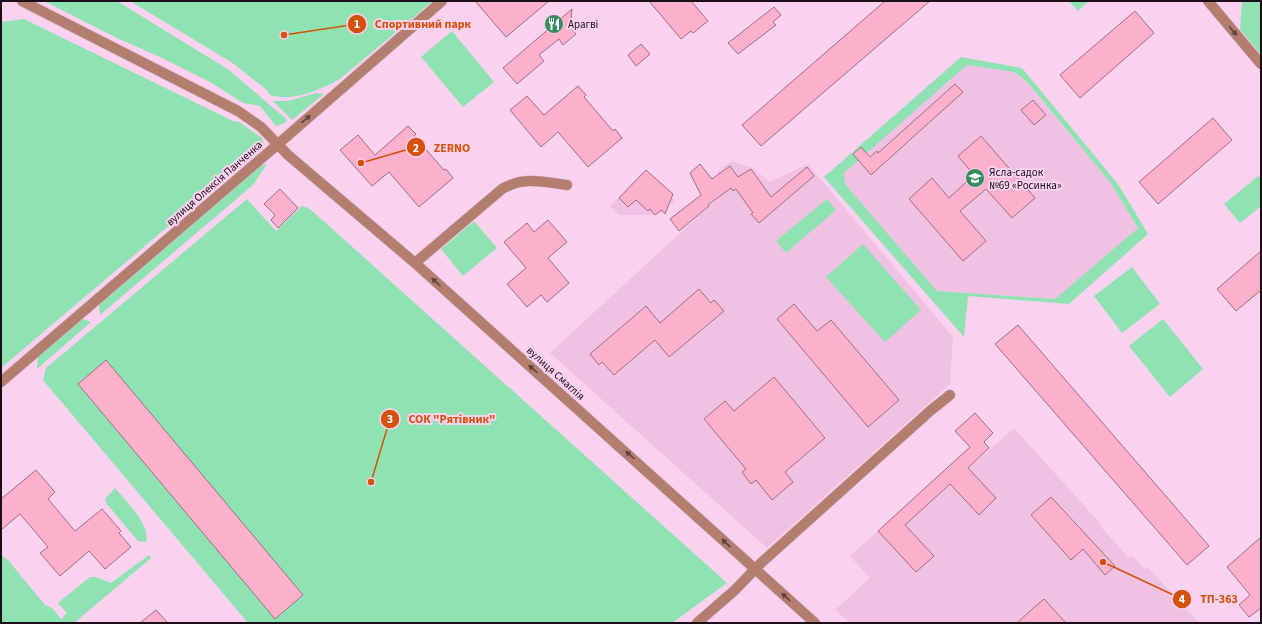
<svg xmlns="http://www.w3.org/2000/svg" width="1262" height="624" font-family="'Source Sans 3',sans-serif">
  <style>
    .built { fill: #f0c1e2 }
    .green { fill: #8fe3b2; fill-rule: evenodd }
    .building { fill: #fdb0cb; stroke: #9d717f }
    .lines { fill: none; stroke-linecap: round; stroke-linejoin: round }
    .minor-casing { stroke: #d2aec7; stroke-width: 11 }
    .tertiary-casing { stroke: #d2aec7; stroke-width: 11 }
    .minor { stroke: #b47e6e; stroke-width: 10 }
    .tertiary { stroke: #b47e6e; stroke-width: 10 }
    .oneway { fill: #60403f }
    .labels { text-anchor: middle; stroke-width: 4; stroke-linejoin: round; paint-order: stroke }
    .poi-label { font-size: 11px; fill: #1c0e18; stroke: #fad1ee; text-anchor: start }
    .street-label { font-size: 11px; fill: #1c0e18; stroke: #fad1ee }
    .leader { fill: none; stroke: #d4520d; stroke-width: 1.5 }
    .callout-dot { fill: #d4520d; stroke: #fad1ee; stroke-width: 1.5 }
    .mark-label { font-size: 12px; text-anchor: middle; font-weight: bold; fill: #fff }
    .callout-label { font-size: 12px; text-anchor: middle; font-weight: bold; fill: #d4520d; stroke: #fad1ee; stroke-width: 4; stroke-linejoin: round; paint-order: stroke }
  </style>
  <rect width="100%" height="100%" fill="#fad1ee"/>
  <path class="built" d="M967,65L1014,72L1026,82L1110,182L1138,228L1055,299L937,291L845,184L844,173Z
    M731,161L752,168L770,182L808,164L953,337L950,384L767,548L550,353L730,187L717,172Z
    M645,170L676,201L656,215H619L610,206Z
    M1014,428L1099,522L1100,526L1128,557L1133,556L1144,569L1148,567L1199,623H850L835,610L870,578L850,556L959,457L969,468Z"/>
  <path class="green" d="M44,1H117L229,70L285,118L287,122L276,126L260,106L243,103L210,82L160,57L119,39Z
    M130,1H433L340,79C320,90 293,102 270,95L267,90L231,62Z
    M1069,1H1089L1078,11Z
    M1242,1H1261V55L1240,29Z
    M24,19L233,121L239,122L262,138L264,145L1,368V22Z
    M452,31L494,82L463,107L421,57Z
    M961,57L1022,68L1118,184L1148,234L1069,304L968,296L964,337L824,177ZM967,65L1014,72L1027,82L1110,182L1138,228L1055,299L937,291L845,184L844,173Z
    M316,93L324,94L292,120L273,101H288Z
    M267,164L253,185L100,315L99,305L260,166Z
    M1258,176L1261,179V206L1240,223L1224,204Z
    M247,199L276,231L302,206L310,209L727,583L672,623H248L43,380L46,368Z
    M827,199L836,210L786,253L776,241Z
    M474,221L497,248L463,276L441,249Z
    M863,244L921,310L885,342L826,277Z
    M1132,267L1160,304L1122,333L1094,296Z
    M83,319L91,322L37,369L38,356L80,320Z
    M1163,319L1203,369L1170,397L1129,346Z
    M115,488C125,500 151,525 146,542L138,541L106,503L105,499Z
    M1,555L8,560L45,605L52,608L61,619L67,613L58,603L90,577H96L111,583L149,555L151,558L74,623H1Z"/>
  <path class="building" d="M475,1H549L506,37Z
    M649,1H691L708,21L693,33L691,31L681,39Z
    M885,1H930L761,146L742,125Z
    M774,7L781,15L773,22L776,25L738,54L728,43Z
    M572,9L570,27L576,34L563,45L559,39L539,55L544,61L517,84L503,68Z
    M1135,11L1154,33L1080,98L1060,75Z
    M641,44L650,54L636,66L628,55Z
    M955,84L963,92L871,175L853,154L861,147L870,157L877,151L878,153Z
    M578,86L586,95L584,97L613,131L615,129L622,138L588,167L558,132L541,147L510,110L527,96L544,115Z
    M1033,100L1046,115L1034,125L1021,110Z
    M1213,118L1232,140L1158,204L1139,182Z
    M408,126L416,134L414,136L444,170L446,169L453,178L419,207L389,172L372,186L340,150L358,135L375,155Z
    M981,136L1035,198L1012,218L986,189L960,211L986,241L963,261L909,199L932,178L949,198L974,175L958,156Z
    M700,164L712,179L730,166L738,177L751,169L771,197L807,167L814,176L759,223L751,214L753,213L736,189L733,191L731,188L708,205L709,206L679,231L670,219L701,195L690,173Z
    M646,170L673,194L665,214L662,210L655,215L650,209L648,211L636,200L628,207L619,198Z
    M280,189L298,208L278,228L271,220L275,215L264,204Z
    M548,220L567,242L548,258L569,283L547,302L541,295L527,307L507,284L526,268L504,242L527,223L534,232Z
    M1261,251V290L1236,311L1217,289Z
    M699,289L711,303L714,300L724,311L669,357L655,340L614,375L602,362L599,365L590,354L646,306L660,323Z
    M794,304L817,331L831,320L899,400L868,427L777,319Z
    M1018,325L1209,546L1187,565L995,344Z
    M106,360L303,595L275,619L78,384Z
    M774,377L825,438L785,472L793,482L772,500L756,480L751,484L742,472L746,469L704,419L725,401L734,411Z
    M975,413L993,433L984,442L989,448L968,468L996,498L979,515L950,484L905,525L934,556L916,572L878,531L970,447L955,431Z
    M36,470L55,492L48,499L75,531L102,509L121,531L119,533L131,547L105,569L89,551L60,576L40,553L48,547L20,514L1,530V499Z
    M1051,497L1115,566L1105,575L1083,549L1071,560L1031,515Z
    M1261,537V608L1249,617L1239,605L1250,595L1227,567Z
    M1044,599L1066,623H1017L1031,610Z
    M156,610L168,623H140Z"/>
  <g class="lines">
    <g class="minor-casing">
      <path id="minor" d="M415,263L502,189C524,176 543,182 567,185
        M1,382L277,145
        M697,623L735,590L761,563L930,411L950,395"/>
    </g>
    <g class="tertiary-casing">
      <path id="tertiary" d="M22,1L238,111L261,127L288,155L415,263L815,623
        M1208,1L1261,64
        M277,145L442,1"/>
    </g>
    <use href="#minor" class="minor"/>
    <use href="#tertiary" class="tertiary"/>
  </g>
  <defs><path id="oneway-solid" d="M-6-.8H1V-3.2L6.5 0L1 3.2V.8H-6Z"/></defs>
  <g class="oneway">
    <use href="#oneway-solid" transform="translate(1233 31) rotate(50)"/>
    <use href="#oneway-solid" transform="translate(306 119) rotate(-41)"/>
    <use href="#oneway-solid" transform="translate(436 282) rotate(-138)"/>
    <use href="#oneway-solid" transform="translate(533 369) rotate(-138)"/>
    <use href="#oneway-solid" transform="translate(630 455) rotate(-138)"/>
    <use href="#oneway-solid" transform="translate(726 543) rotate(-137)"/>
    <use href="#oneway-solid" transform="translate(786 597) rotate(-138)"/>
  </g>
  <defs>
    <g id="restaurant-disc" transform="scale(1)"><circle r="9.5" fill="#368b5f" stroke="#fad1ee"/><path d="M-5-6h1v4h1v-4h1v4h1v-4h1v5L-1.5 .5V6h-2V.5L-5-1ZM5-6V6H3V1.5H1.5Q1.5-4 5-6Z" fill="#fff"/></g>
    <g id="school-disc" transform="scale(1)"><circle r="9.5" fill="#368b5f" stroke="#fad1ee"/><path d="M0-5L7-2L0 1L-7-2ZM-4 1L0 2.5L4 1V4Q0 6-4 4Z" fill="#fff"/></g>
  </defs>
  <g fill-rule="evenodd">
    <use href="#restaurant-disc" x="554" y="24"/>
    <use href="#school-disc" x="975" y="178"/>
  </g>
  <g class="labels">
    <g class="poi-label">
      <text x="568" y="28">Арагві</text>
      <text x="989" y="176">Ясла-садок<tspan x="989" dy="13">№69 «Росинка»</tspan></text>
    </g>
    <g class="street-label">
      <text transform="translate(214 183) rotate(-41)" y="4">вулиця Олексія Панченка</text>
      <text transform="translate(556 373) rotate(42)" y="4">вулиця Смаглія</text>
    </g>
  </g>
  <path class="leader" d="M284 35L357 24M361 163L416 147M371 482L390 419M1103 562L1182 599"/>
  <g class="callout-dot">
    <circle cx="284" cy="35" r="4"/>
    <circle cx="361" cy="163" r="4"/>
    <circle cx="371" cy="482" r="4"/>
    <circle cx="1103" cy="562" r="4"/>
    <circle cx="357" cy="24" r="10"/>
    <circle cx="416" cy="147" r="10"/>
    <circle cx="390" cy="419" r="10"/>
    <circle cx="1182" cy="599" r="10"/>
  </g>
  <g class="mark-label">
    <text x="357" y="28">1</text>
    <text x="416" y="152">2</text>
    <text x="390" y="423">3</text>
    <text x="1182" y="603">4</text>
  </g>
  <g class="callout-label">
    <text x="423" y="28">Спортивний парк</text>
    <text x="452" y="152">ZERNO</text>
    <text x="452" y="423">СОК "Рятівник"</text>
    <text x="1219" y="603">ТП-363</text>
  </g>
  <rect width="1262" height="624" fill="none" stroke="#1c0e18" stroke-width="4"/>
</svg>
